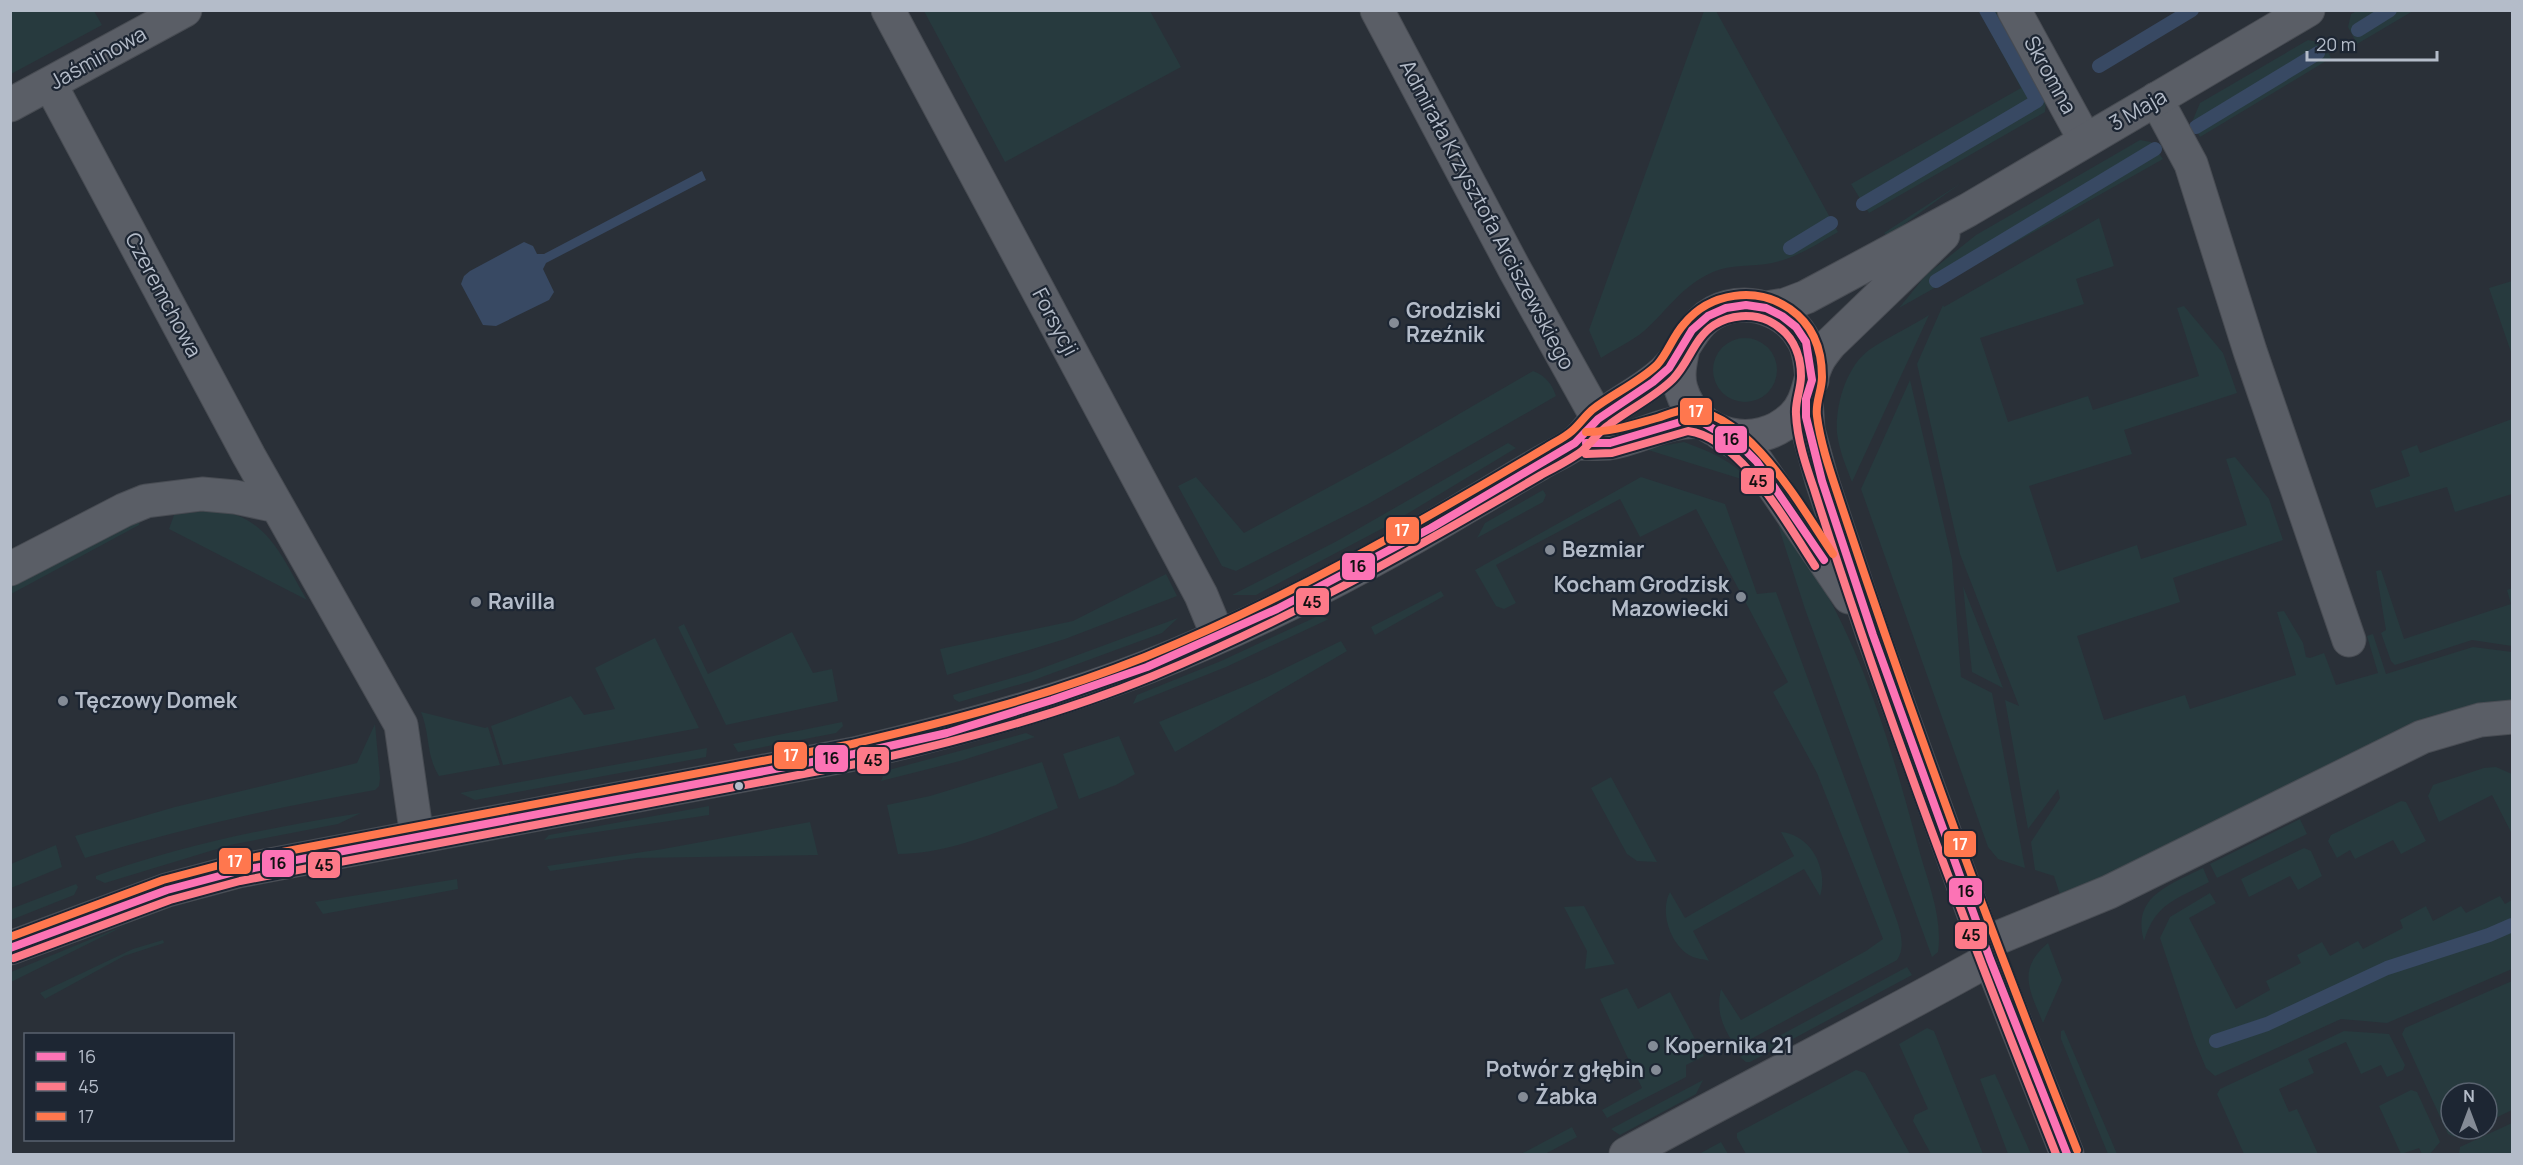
<svg xmlns="http://www.w3.org/2000/svg" width="2523" height="1165" font-family="Manrope,sans-serif">
  <style>
    .green { fill: #273a3e }
    .water { fill: #384963 }
    .lines { fill: none; stroke-linecap: round; stroke-linejoin: round }
    .stream { stroke: #384963; stroke-width: 14 }
    .minor-casing { stroke: #484c53; stroke-width: 35 }
    .tertiary-casing { stroke: #484c53; stroke-width: 35 }
    .minor { stroke: #5a5e66; stroke-width: 33 }
    .tertiary { stroke: #5a5e66; stroke-width: 33 }
    .bus-1-casing { stroke: #1d2633; stroke-width: 12 }
    .bus-2-casing { stroke: #1d2633; stroke-width: 12 }
    .bus-3-casing { stroke: #1d2633; stroke-width: 12 }
    .bus-1 { stroke: #fc73b5; stroke-width: 8 }
    .bus-2 { stroke: #fd7a89; stroke-width: 8 }
    .bus-3 { stroke: #ff774e; stroke-width: 8 }
    .poi-dot { fill: #848b96; stroke: #1d2633; stroke-width: 2 }
    .bus-dot { fill: #b4bcc9; stroke: #1d2633; stroke-width: 2 }
    .labels { text-anchor: middle; stroke-width: 4.5; stroke-linejoin: round; paint-order: stroke }
    .street-label { font-size: 21px; fill: #b4bcc9; stroke: #1d2633 }
    .poi-label { font-size: 21px; font-weight: bold; fill: #b4bcc9; stroke: #1d2633; text-anchor: start }
    .line-badge { stroke: #1d2633; stroke-width: 2 }
    .badge-label { font-size: 16px; text-anchor: middle; font-weight: bold; fill: #fff }
    .pale-badge-label { font-size: 16px; text-anchor: middle; font-weight: bold; fill: #111 }
  </style>
  <rect width="100%" height="100%" fill="#2a3038"/>
  <path class="green" d="M11,10L94,11L102,25L11,74Z
    M924,11H1150L1181,67L1005,162Z
    M1704,11H1716L1838,232C1817,244 1796,258 1772,263C1752,267 1731,264 1713,272C1681,286 1668,310 1644,331C1631,342 1614,349 1601,358L1589,330Z
    M1979,11H1996L2046,102L2045,112L1869,213L1851,184L2021,88Z
    M2357,11V10L2413,11L2357,44L2348,27L2351,14Z
    M2308,40L2323,43L2331,58L2200,137L2192,122L2200,103Z
    M2140,140L2151,142L2163,159L1899,308L1926,275L1976,235Z
    M1961,183L1888,236L1884,233Z
    M2099,218L2114,266L2076,279L2084,304L1980,338L2008,422L2088,396L2093,410L2199,376L2177,308L2184,306L2223,353L2237,393L2124,430L2132,454L2029,486L2057,572L2137,545L2141,559L2247,525L2226,459L2235,457L2269,499L2283,540L2173,578L2180,602L2077,636L2104,720L2185,695L2190,709L2296,675L2277,612L2284,611L2303,643L2306,657L2310,658L2324,653L2336,685L2378,673L2367,636L2373,634L2386,674L2473,647L2512,652V701C2476,706 2443,710 2409,724L2127,869L2061,898L2054,876L2035,870L2031,842L2060,798L2058,789L2028,829L2005,700L2019,706L1960,554L1917,364L1943,305L1944,307Z
    M2512,281V355L2489,288Z
    M1929,315L1852,482C1846,466 1839,450 1837,433C1835,406 1846,367 1869,350C1888,337 1910,327 1929,315Z
    M1713 370a32 32 0 1 1 64 0a32 32 0 1 1-64 0Z
    M1533,371C1546,376 1552,384 1556,396L1368,504L1236,571L1222,566L1178,486L1196,477L1244,533L1392,453Z
    M1910,380L1952,560L1961,677L1992,693L2025,868L1998,859L1988,847L1861,489Z
    M2512,419V494L2455,512L2447,487L2376,508L2370,490L2410,476L2401,451L2417,445L2420,453Z
    M1684,442C1708,451 1734,461 1751,482L1645,449Z
    M1508,443L1516,448L1387,526L1256,595H1232L1337,541Z
    M1641,477L1725,504L1757,594L1776,592L1889,899C1895,917 1909,943 1897,960L1751,1039H1743L1734,1044C1722,1026 1716,1011 1721,989L1741,1020L1866,951L1883,939L1817,773L1773,692L1788,682L1696,509L1640,537L1620,499L1496,565L1516,603L1504,609L1496,606L1475,570Z
    M1543,490L1546,495L1543,502L1477,538L1485,523Z
    M214,510C269,516 282,558 307,600L169,529L174,515Z
    M131,520H140L139,525L11,594V585Z
    M1778,525C1793,544 1809,563 1821,584C1868,665 1895,760 1919,850C1928,882 1943,918 1938,952L1932,957L1805,609Z
    M2381,570L2404,639L2511,604L2507,590L2512,588V646L2472,640L2395,665L2391,661L2381,633L2386,630L2376,571Z
    M1166,574L1177,596L1065,639L947,675L940,649L1073,621Z
    M1963,586L2003,688L1972,672Z
    M1441,591L1444,596L1375,635L1371,627Z
    M1318,616L1329,619L1226,667L1133,704L1137,695L1221,661Z
    M1178,618L1162,633L1031,681L959,702L954,699L953,695L1029,673Z
    M684,624L708,674L792,632L813,673L832,669L838,701L726,725L678,627Z
    M655,638L699,728L503,765L491,726L571,696L584,715L615,709L595,668Z
    M1341,641L1347,651L1175,752L1159,722L1267,677Z
    M421,712L485,728L488,727L500,765L439,776C426,756 430,733 421,712Z
    M842,722L843,726L836,733L738,752L733,744Z
    M375,724L380,778L379,786L375,790C277,807 180,829 85,858L75,836L175,807L357,763Z
    M1026,733L1035,737L960,761L881,781L885,771Z
    M1119,736L1135,774L1116,785L1079,799L1063,754Z
    M707,748L706,757L475,800L460,793Z
    M1042,762L1058,808C1007,828 953,854 898,854L887,805L930,796Z
    M2496,767L2512,774V834L2492,795L2439,822L2428,796L2433,785L2484,768Z
    M1611,777L1657,862L1637,861L1627,854L1591,788Z
    M2401,801L2406,802L2426,841L2401,854L2393,840L2355,859L2350,850L2337,858L2328,841L2331,835Z
    M709,806V815L544,840L549,835Z
    M361,813L338,824L230,845L105,883L96,879V876C181,845 272,827 361,813Z
    M2300,819L2307,834L2217,878L2210,864Z
    M810,822L818,855L637,858L550,871L547,866L663,849Z
    M1781,832C1810,834 1829,869 1820,896L1804,869L1693,931L1709,961C1704,959 1696,959 1691,956C1671,946 1659,912 1670,892L1685,918L1794,856Z
    M56,845L62,867L11,888V864Z
    M2304,848L2311,851L2322,876L2298,890L2290,876L2249,897L2241,879Z
    M2203,868L2209,882C2176,900 2156,902 2144,941C2131,896 2170,885 2203,868Z
    M457,879L458,889L323,914L315,902Z
    M76,884L78,887L74,895L11,920V909Z
    M2210,893L2216,903L2189,918L2236,1009L2270,990L2266,981L2301,963L2297,955L2322,942L2330,956L2358,941L2363,949L2403,928L2400,920L2426,906L2433,921L2461,906L2466,913L2500,896L2505,904L2512,900V969L2387,1023L2341,1019L2215,1076L2206,1068L2194,1039L2160,938L2170,917Z
    M1584,906L1615,964L1585,969L1587,951L1564,907Z
    M128,924L11,982V972Z
    M163,940L164,943L124,956L45,999L40,993L133,949Z
    M2048,943L2062,980L2043,1023C2030,991 2016,970 2048,943Z
    M1907,967L1912,975L1750,1062H1746L1740,1057Z
    M2512,981V1110L2487,1122V1093H2451V1129H2471L2455,1137L2448,1134L2402,1034L2405,1028Z
    M1627,988L1638,1009L1670,992L1704,1056L1686,1065V1077L1607,1118L1602,1110L1642,1088L1600,999Z
    M1927,1028L1934,1031L1983,1154H1931L1913,1121L1915,1115L1928,1109L1899,1044Z
    M2064,1030L2117,1154H2108L2061,1039V1031Z
    M2344,1031L2389,1034L2405,1065L2403,1070L2387,1077L2381,1065L2361,1074L2346,1042L2308,1059L2314,1073L2279,1089L2289,1112L2297,1109L2318,1154H2244L2217,1094L2220,1089Z
    M1856,1070L1865,1073L1910,1154H1746L1737,1138V1133Z
    M1995,1074L2031,1154H2008L1980,1079Z
    M1703,1080L1696,1094L1620,1135L1611,1129Z
    M2411,1090L2417,1092L2440,1142L2430,1154H2422L2419,1148L2401,1154L2379,1106Z
    M2512,1123V1154H2459L2460,1147Z
    M1572,1127L1577,1137L1545,1154H1521Z
    M1721,1142L1728,1154H1699Z"/>
  <path class="water" d="M702,171L706,180L546,263L543,269L554,292L549,300L496,326L483,325L461,284L464,276L470,271L524,242L533,246L537,254H544Z"/>
  <g class="lines">
    <path class="stream" d="M2358,30L2390,10
      M2099,66L2192,10
      M2196,127L2318,53
      M1863,204L2037,101L1986,10
      M1790,248L1831,223
      M1936,281L2155,149
      M2216,1041L2267,1024L2387,968L2489,935L2512,925"/>
    <g class="minor-casing">
      <path id="minor" d="M888,10L1201,595L1218,636
        M1377,10L1515,270L1598,419
        M2014,10L2085,140
        M50,84L249,456L401,725L417,837
        M2156,99L2191,164L2250,351L2349,640
        M10,105L185,10
        M10,569L124,510L146,501L202,494L235,497L277,506
        M1985,943L2109,892L2422,737L2480,720L2512,717
        M1626,1154C1747,1088 1870,1026 1990,959"/>
    </g>
    <g class="tertiary-casing">
      <path id="tertiary" d="M1766,308L1785,305L1806,297L1968,210L2308,10
        M1683,348C1680,362 1677,376 1681,389C1696,438 1757,452 1793,417C1810,401 1808,378 1819,359C1822,354 1826,349 1830,344L1943,235
        M1806,399L1808,430L1822,481L1873,635L1990,959L2067,1154
        M1720,433L1740,445L1757,462L1849,597
        M1575,443C1586,443 1598,444 1609,443C1641,438 1669,418 1702,422
        M10,948L167,890L238,871L854,754C953,731 1052,704 1147,667C1259,623 1368,566 1471,504C1494,491 1516,477 1539,464C1550,457 1563,452 1574,444C1583,438 1589,427 1597,420C1619,401 1646,390 1666,370C1689,348 1692,316 1728,307C1757,300 1790,313 1804,341C1810,352 1811,367 1812,380"/>
    </g>
    <use href="#minor" class="minor"/>
    <use href="#tertiary" class="tertiary"/>
    <g class="bus-1-casing">
      <path id="bus-1" d="M1586,443H1610L1687,420L1702,422L1740,445L1757,462L1824,560
        M10,948L167,890L238,871L854,754L947,733L1052,700L1147,667L1277,609L1431,528L1575,443L1598,419L1653,382L1669,368L1692,330L1708,316L1726,308L1746,305L1766,308L1782,316L1796,327L1806,342L1812,380L1806,399V417L1822,481L1873,635L1990,959L2067,1154"/>
    </g>
    <g class="bus-2-casing">
      <path id="bus-2" d="M1586,454L1612,453L1688,431C1742,438 1787,524 1815,566
        M14,958L170,900L240,881L856,764C957,742 1058,715 1153,676C1288,620 1415,549 1541,475C1554,468 1570,460 1582,451C1592,442 1599,431 1610,424C1631,408 1655,397 1673,379C1689,363 1694,338 1714,325C1730,315 1752,313 1769,321C1791,332 1801,352 1801,376C1801,389 1795,401 1796,414C1797,439 1806,466 1814,489C1885,714 1969,935 2056,1154"/>
    </g>
    <g class="bus-3-casing">
      <path id="bus-3" d="M1586,432C1612,432 1632,425 1657,418C1667,415 1678,409 1688,410C1749,411 1802,509 1833,554
        M10,937L163,880L235,861L852,744C951,721 1050,695 1145,657C1285,600 1417,524 1547,447C1555,442 1564,438 1572,431C1579,425 1585,416 1592,410C1612,394 1638,383 1657,365C1668,353 1673,336 1684,324C1710,292 1757,286 1790,309C1813,325 1822,350 1822,377C1822,391 1815,402 1817,416C1820,441 1829,468 1837,492C1910,714 1991,933 2077,1150"/>
    </g>
    <use href="#bus-1" class="bus-1"/>
    <use href="#bus-2" class="bus-2"/>
    <use href="#bus-3" class="bus-3"/>
  </g>
  <g class="poi-dot">
    <circle cx="1394" cy="323" r="6"/>
    <circle cx="1550" cy="550" r="6"/>
    <circle cx="1741" cy="597" r="6"/>
    <circle cx="476" cy="602" r="6"/>
    <circle cx="63" cy="701" r="6"/>
    <circle cx="1653" cy="1046" r="6"/>
    <circle cx="1656" cy="1070" r="6"/>
    <circle cx="1523" cy="1097" r="6"/>
  </g>
  <circle class="bus-dot" cx="739" cy="786" r="5"/>
  <g class="labels">
    <g class="street-label">
      <text transform="translate(98 58) rotate(-29)" y="7">Jaśminowa</text>
      <text transform="translate(2050 75) rotate(61)" y="7">Skromna</text>
      <text transform="translate(2138 110) rotate(-30)" y="7">3 Maja</text>
      <text transform="translate(1487 215) rotate(62)" y="7">Admirała Krzysztofa Arciszewskiego</text>
      <text transform="translate(163 295) rotate(62)" y="7">Czeremchowa</text>
      <text transform="translate(1055 322) rotate(62)" y="7">Forsycji</text>
    </g>
    <g class="poi-label">
      <text x="1406" y="318">Grodziski<tspan x="1406" dy="24">Rzeźnik</tspan></text>
      <text x="1562" y="557">Bezmiar</text>
      <text x="1729" y="592" text-anchor="end">Kocham Grodzisk<tspan x="1729" dy="24">Mazowiecki</tspan></text>
      <text x="488" y="609">Ravilla</text>
      <text x="75" y="708">Tęczowy Domek</text>
      <text x="1665" y="1053">Kopernika 21</text>
      <text x="1644" y="1077" text-anchor="end">Potwór z głębin</text>
      <text x="1535" y="1104">Żabka</text>
    </g>
  </g>
  <g class="line-badge">
    <rect x="1679" y="397" width="34" height="29" rx="6" fill="#ff774e"/>
    <rect x="1714" y="425" width="34" height="29" rx="6" fill="#fc73b5"/>
    <rect x="1740" y="467" width="35" height="28" rx="6" fill="#fd7a89"/>
    <rect x="1385" y="516" width="35" height="29" rx="6" fill="#ff774e"/>
    <rect x="1341" y="552" width="35" height="29" rx="6" fill="#fc73b5"/>
    <rect x="1295" y="587" width="35" height="29" rx="6" fill="#fd7a89"/>
    <rect x="773" y="741" width="35" height="29" rx="6" fill="#ff774e"/>
    <rect x="814" y="744" width="35" height="29" rx="6" fill="#fc73b5"/>
    <rect x="856" y="746" width="34" height="29" rx="6" fill="#fd7a89"/>
    <rect x="1943" y="830" width="34" height="28" rx="6" fill="#ff774e"/>
    <rect x="218" y="847" width="34" height="28" rx="6" fill="#ff774e"/>
    <rect x="261" y="849" width="34" height="29" rx="6" fill="#fc73b5"/>
    <rect x="307" y="851" width="34" height="28" rx="6" fill="#fd7a89"/>
    <rect x="1948" y="877" width="35" height="29" rx="6" fill="#fc73b5"/>
    <rect x="1954" y="921" width="34" height="29" rx="6" fill="#fd7a89"/>
  </g>
  <g class="badge-label">
    <text x="1696" y="417">17</text>
    <text x="1402" y="536">17</text>
    <text x="791" y="761">17</text>
    <text x="1960" y="850">17</text>
    <text x="235" y="867">17</text>
  </g>
  <g class="pale-badge-label">
    <text x="1731" y="445">16</text>
    <text x="1758" y="487">45</text>
    <text x="1358" y="572">16</text>
    <text x="1312" y="608">45</text>
    <text x="831" y="764">16</text>
    <text x="873" y="766">45</text>
    <text x="278" y="869">16</text>
    <text x="324" y="871">45</text>
    <text x="1966" y="897">16</text>
    <text x="1971" y="941">45</text>
  </g>
  <rect width="2523" height="1165" fill="none" stroke="#b4bcc9" stroke-width="24"/>
  <rect x="24" y="1033" width="210" height="108" fill="#1d2633" stroke="#59626f" stroke-width="1.5"/>
  <rect x="36" y="1052" width="30" height="9" fill="#fc73b5" stroke="#59626f" stroke-width="1.5"/>
  <text x="78" y="1063" font-size="18" fill="#b4bcc9">16</text>
  <rect x="36" y="1082" width="30" height="9" fill="#fd7a89" stroke="#59626f" stroke-width="1.5"/>
  <text x="78" y="1093" font-size="18" fill="#b4bcc9">45</text>
  <rect x="36" y="1112" width="30" height="9" fill="#ff774e" stroke="#59626f" stroke-width="1.5"/>
  <text x="78" y="1123" font-size="18" fill="#b4bcc9">17</text>
  <g transform="translate(2469 1111)"><circle r="28" fill="#1d2633" stroke="#59626f" stroke-width="1.5"/>
  <path d="M0-4.5L10 22L0 15L-10 22Z" fill="#848b96"/>
  <text y="-9" font-size="16" font-weight="bold" text-anchor="middle" fill="#b4bcc9">N</text>
  </g>
  <path d="M2307 51v9h130v-9" fill="none" stroke="#b4bcc9" stroke-width="3"/>
  <text x="2316" y="51" font-size="18" fill="#b4bcc9" stroke="#1d2633" stroke-width="4.5" paint-order="stroke">20 m</text>
</svg>
